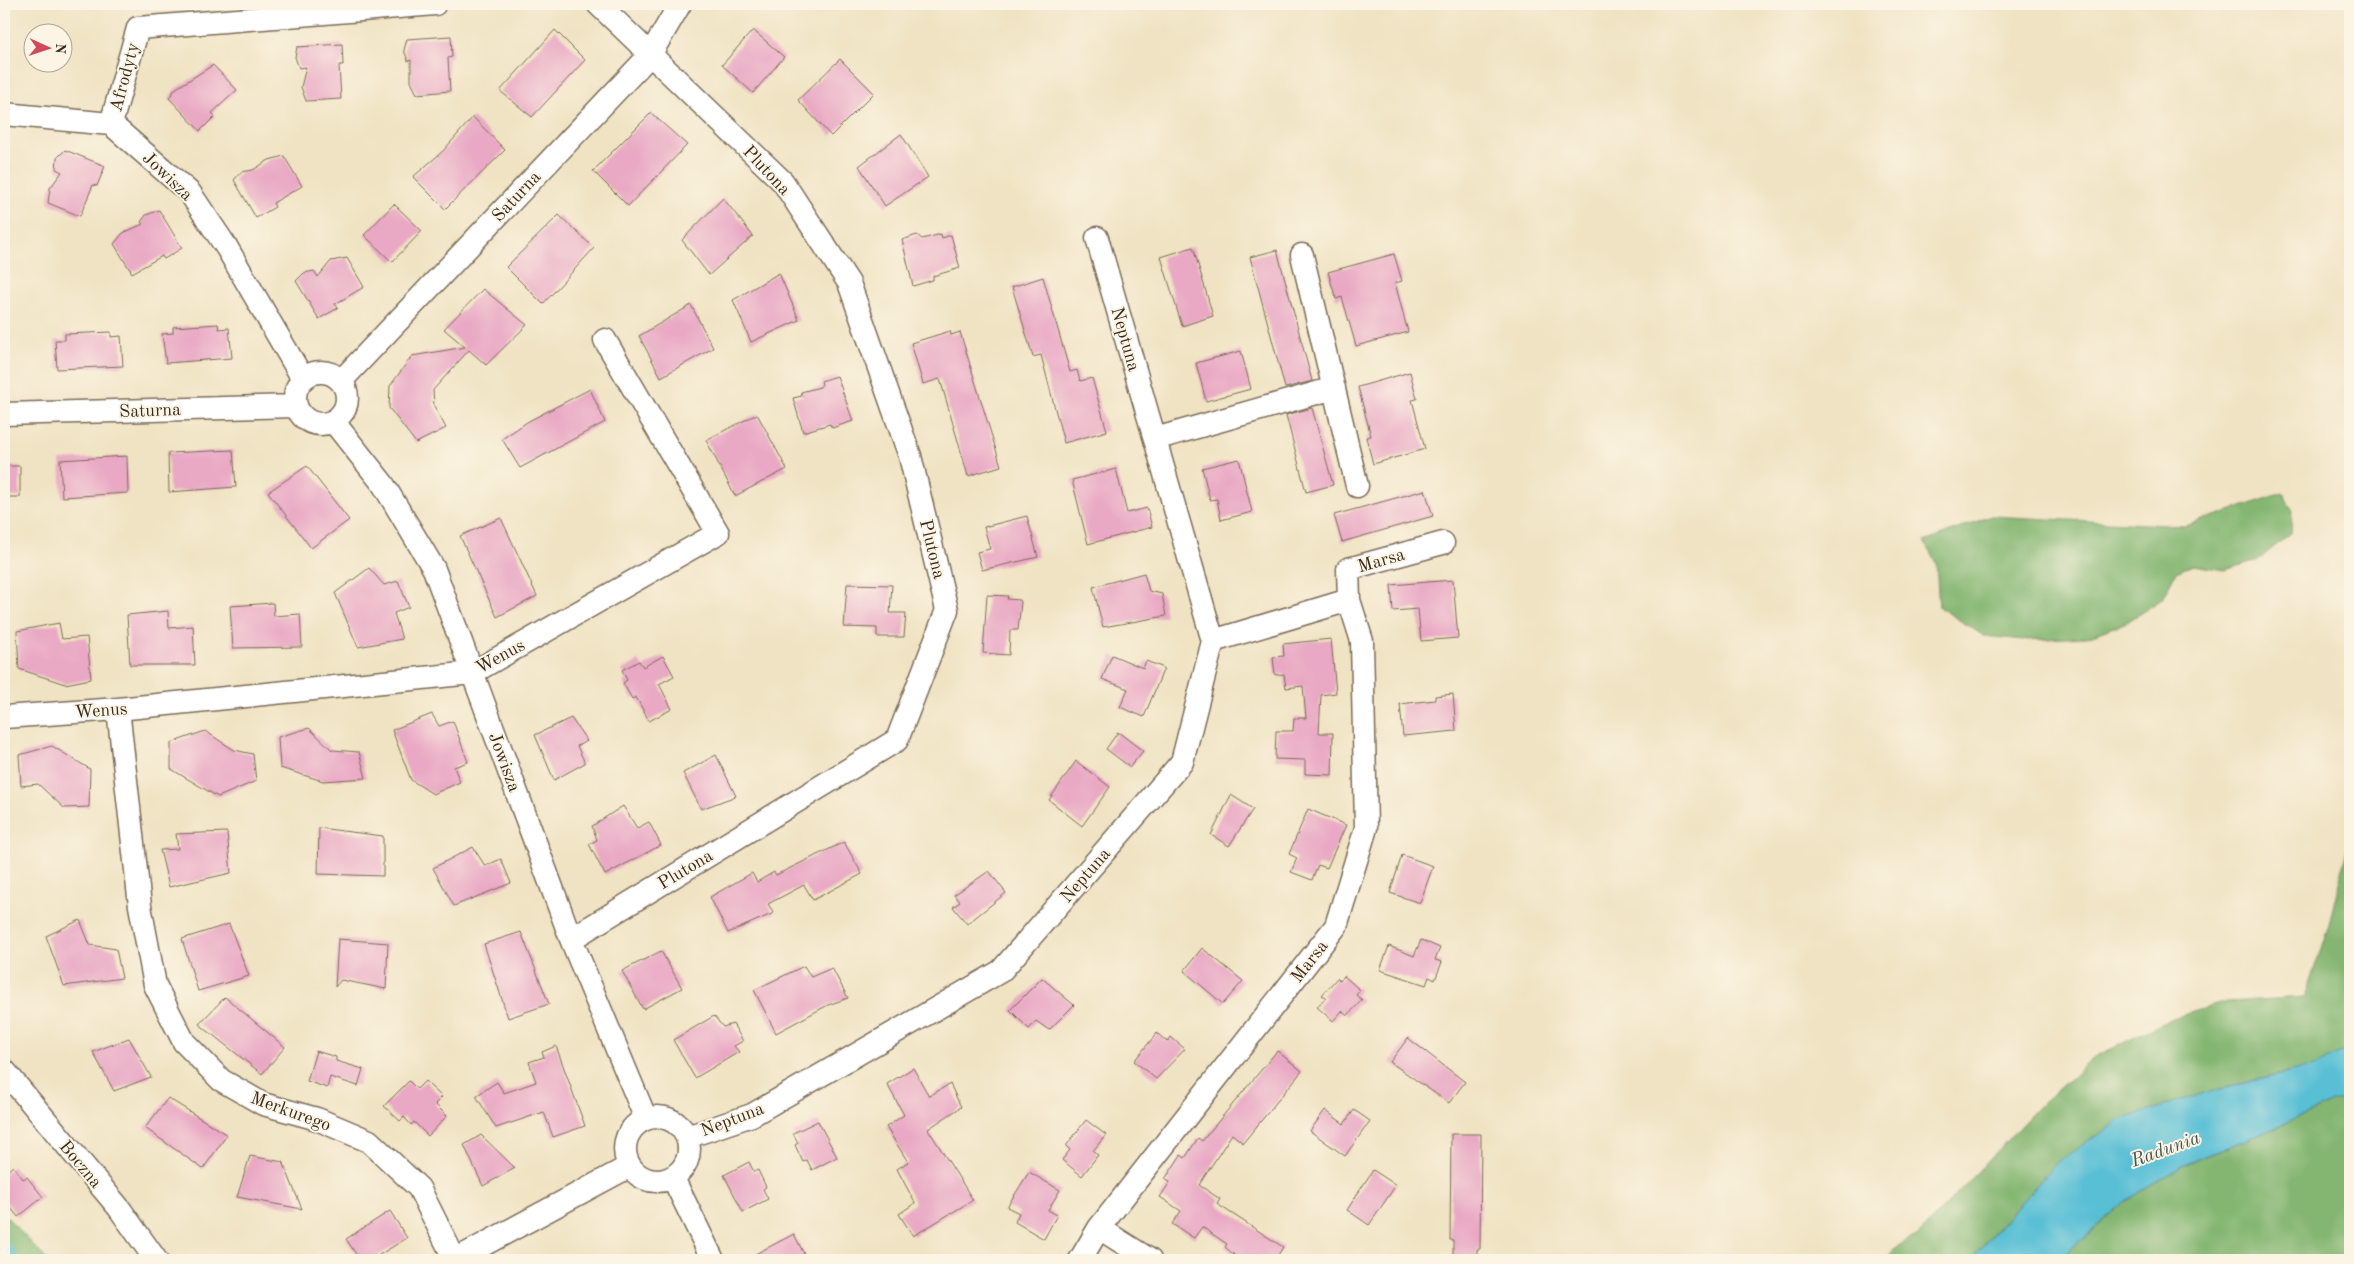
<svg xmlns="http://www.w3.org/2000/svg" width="2354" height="1264" font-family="'Old Standard TT',serif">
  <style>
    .forest { fill: #84b671; stroke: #607048 }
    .water { fill: #58bfd5; stroke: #4a747a }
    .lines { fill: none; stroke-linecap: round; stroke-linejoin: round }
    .stream { stroke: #58bfd5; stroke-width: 5.5 }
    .building { fill: #e9a9c4 }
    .minor-casing { stroke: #7a6b58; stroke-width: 25 }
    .minor { stroke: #fff; stroke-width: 22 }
    .labels { text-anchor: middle; stroke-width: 4; stroke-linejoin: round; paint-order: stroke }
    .street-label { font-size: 18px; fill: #3b2a1e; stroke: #fcf5e5 }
    .water-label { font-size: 19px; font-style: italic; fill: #445755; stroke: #fcf5e5 }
  </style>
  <rect width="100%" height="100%" fill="#fcf5e5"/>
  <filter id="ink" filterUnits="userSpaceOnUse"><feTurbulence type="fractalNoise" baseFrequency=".02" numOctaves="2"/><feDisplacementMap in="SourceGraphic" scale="10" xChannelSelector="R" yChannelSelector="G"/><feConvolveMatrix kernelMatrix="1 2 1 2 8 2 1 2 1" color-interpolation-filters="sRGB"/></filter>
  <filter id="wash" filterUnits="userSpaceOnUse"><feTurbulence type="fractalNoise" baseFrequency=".0096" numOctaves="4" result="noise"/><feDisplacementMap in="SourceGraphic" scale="20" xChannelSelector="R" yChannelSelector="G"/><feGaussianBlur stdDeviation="1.12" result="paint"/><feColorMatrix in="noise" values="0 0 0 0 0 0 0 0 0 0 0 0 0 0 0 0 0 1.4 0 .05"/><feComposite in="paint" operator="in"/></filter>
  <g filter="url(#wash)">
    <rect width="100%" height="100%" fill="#f0e3c3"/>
    <path class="forest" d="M2283,493L2292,509L2291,533L2258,560L2224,570L2193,565L2176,572L2162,599L2127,622L2087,637L2025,640L1984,636L1939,607L1936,563L1924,542L1991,516L2185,526Z
      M2350,837V1048L2314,1067L2217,1089L2057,1162L1970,1260H1884L1898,1246L1918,1235L2042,1103L2095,1057L2173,1018L2226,1002L2305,997L2329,924Z
      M2350,1096V1260H2058L2126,1201L2182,1166Z
      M4,1214L47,1260H4Z"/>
    <path class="water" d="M2350,1048V1096L2182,1166L2126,1201L2058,1260H1970L2057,1162L2120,1120L2217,1089L2314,1067Z"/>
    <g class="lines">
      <path class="stream" d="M4,1241L17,1260"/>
    </g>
    <g id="blocks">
      <path class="building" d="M555,30L585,60L532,117L500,91Z
        M753,30L784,57L753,93L722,65Z
        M451,36L452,57L448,58L450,91L417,94L411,82V60L408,61L404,50L407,39Z
        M342,44L343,65H339L341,99L306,101L301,87L306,67L299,68L295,57L297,47Z
        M840,59L874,93L831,136L798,100Z
        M213,65L237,90L212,113L215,116L200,131L169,98L175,89Z
        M651,113L687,145L628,206L593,171Z
        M473,117L505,150L445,209L413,177L443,151Z
        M901,134L928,177L885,206L859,166Z
        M65,150L105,166L97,186L93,185L80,216L48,203L50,188L62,172L56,169L57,158Z
        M284,156L302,186L273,203L275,207L256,218L234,180L241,172L253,170L269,160Z
        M723,198L753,236L709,275L682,240Z
        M394,204L422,231L392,262L364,235Z
        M159,210L182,248L164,259L162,256L132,273L114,244L123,233L143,224L141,222L146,215Z
        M559,215L594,248L543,304L506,267Z
        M941,234L942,238L951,235L960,268L933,276V280L913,286L902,240L917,235L922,239Z
        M1193,247L1213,316L1182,326L1161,257Z
        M1277,250L1312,381L1285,388L1250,257Z
        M1394,254L1402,281L1395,283L1408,332L1356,346L1342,297L1336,299L1328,272Z
        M347,258L364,287L335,304L338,308L319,319L296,281L304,273L314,271L318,277L331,261Z
        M779,273L799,320L751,342L733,300Z
        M1043,277L1070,372L1077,370L1080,381L1092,378L1107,431L1064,443L1041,355L1033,357L1012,287Z
        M483,289L527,325L486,365L469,350L433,390L434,406L446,428L416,443L389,408L390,386L412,356L465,347L444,329Z
        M691,305L713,348L661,377L639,336Z
        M218,324L219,329L229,328L232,358L166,363L162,334L173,333V327Z
        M950,331L951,335L960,332L1001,466L968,476L940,379L923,384L911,343Z
        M111,332V337L121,336L123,366L57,369L55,340H65V334Z
        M1241,351L1251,389L1206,401L1196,363Z
        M1410,372L1417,399L1412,400L1425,449L1373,464L1366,437L1371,436L1358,387Z
        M837,376L853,421L832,428L830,424L803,432L793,398L802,396L801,392L820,387L822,384L821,381Z
        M590,389L605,422L520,468L502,439L527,422Z
        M1312,408L1333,485L1306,492L1286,415Z
        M757,414L787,469L735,496L706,440Z
        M233,450L236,487L169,492L168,453Z
        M127,456L128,493L62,497L60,460Z
        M1239,459L1252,512L1221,520L1217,499L1210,500L1202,468Z
        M4,466H20V497H4Z
        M307,466L349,520L311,548L268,492Z
        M1116,469L1127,513L1147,508L1152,527L1088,544L1072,480Z
        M1425,490L1433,516L1342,542L1334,515Z
        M1027,516L1038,557L982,570L977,552L990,549L984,527Z
        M501,518L537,596L497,617L460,536Z
        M369,568L384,585L398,581L409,607L394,613L402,639L358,647L335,593Z
        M1144,573L1149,591L1162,594L1166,616L1103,627L1093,587Z
        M1453,580L1458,638L1421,641L1418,609L1393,611L1391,585Z
        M847,584L892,585L890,613H906L904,637H877V628L844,627Z
        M987,595L1008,596L1007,599L1020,600L1021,602L1018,630H1010L1009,655L983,653Z
        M273,603L274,616L300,614L302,647L233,648L230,606Z
        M168,611L169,628L193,626L195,665H130L127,615Z
        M59,623L62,639L87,637L91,679L65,684L19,669L17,631Z
        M1331,639L1336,693L1321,695L1319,733H1333L1332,775L1305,774V760L1275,759L1276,731H1293L1294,718H1306L1303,686L1286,688L1284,674L1275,675L1273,657L1284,656L1283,644Z
        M1112,655L1143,668L1146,661L1164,668L1144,717L1120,707L1128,689L1102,679Z
        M663,656L674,676L659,684L672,709L649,721L636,697L632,699L623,683L627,680L622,670L639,661L643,667Z
        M1453,694L1456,731L1403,736L1400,704L1435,700V696Z
        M432,714L439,726L453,721L468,762L454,767L460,782L433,794L411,780L392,730Z
        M571,718L587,741L577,746L585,763L554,780L535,735Z
        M309,728L332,750L359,752L366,778L323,781L280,768L278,737Z
        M205,731L234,750L253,754L256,781L218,797L171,769V743Z
        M1118,732L1143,751L1130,767L1106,749Z
        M52,746L90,769L89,807L64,808L38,784L21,786L19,755Z
        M716,755L736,796L701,809L683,773Z
        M1076,761L1110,787L1082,826L1049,800Z
        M1231,795L1253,809L1229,846L1211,835Z
        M623,806L637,828L649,822L661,845L605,875L589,844L597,840L592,826Z
        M1308,809L1346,825L1327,868L1318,865L1312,880L1291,872L1297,858L1289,854Z
        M319,828L383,836V876L318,874Z
        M227,832L231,873L169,887L160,850L178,849L176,834Z
        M844,842L862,874L813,900L804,885L768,904L774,913L728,933L710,897L752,873L757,882L774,872L776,875Z
        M473,847L485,866L501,859L511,883L454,906L433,868Z
        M1402,855L1433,866L1420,903L1390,893Z
        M989,871L1006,893L967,924L953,907L960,902L954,895Z
        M80,920L90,945L116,949L122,978L64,986L46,936Z
        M229,924L249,976L198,991L182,939Z
        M521,932L549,1004L508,1018L484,944Z
        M338,939L388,943L386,989L341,980L335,987Z
        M1421,940L1440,948L1435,960L1442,962L1435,980L1429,977L1426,985L1380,970L1389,946L1414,956Z
        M1202,948L1243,981L1223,1004L1184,971Z
        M661,951L682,988L643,1009L622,971Z
        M804,966L811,977L832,968L848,998L828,1005L776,1033L754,990Z
        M1344,976L1360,990L1356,995L1362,1000L1347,1016L1342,1011L1333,1021L1317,1007L1326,997L1322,995L1337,978L1340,981Z
        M1042,978L1074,1005L1049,1030L1036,1021L1029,1029L1010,1010Z
        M225,997L285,1047L262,1074L199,1024Z
        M714,1016L723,1027L733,1024L743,1041L734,1046L739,1052L695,1078L673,1040Z
        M1157,1033L1167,1042L1171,1037L1185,1049L1156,1079L1134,1061Z
        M129,1038L151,1077L114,1091L93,1052Z
        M1408,1038L1465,1082L1449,1103L1390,1062Z
        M556,1046L585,1126L553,1137L544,1112L496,1128L476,1096L497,1082L504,1093L536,1082L529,1062L544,1057L542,1052Z
        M316,1051L336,1057V1061L363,1069L358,1086L330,1077L327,1088L307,1081Z
        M1277,1051L1302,1071L1243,1143L1232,1134L1199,1185L1220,1199L1217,1204L1283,1247L1275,1260H1240L1225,1247L1227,1244L1202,1227L1194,1238L1172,1224L1181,1211L1160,1197L1170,1182L1165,1179L1181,1155L1185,1158L1198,1138L1202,1141Z
        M913,1068L929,1096L950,1084L961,1107L928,1129L973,1200L913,1236L899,1214L915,1203L897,1169L908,1162L886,1127L904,1115L887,1084Z
        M409,1081L417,1089L425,1081L442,1097L435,1104L447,1116L428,1136L414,1122L411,1125L404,1117L400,1121L384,1106Z
        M168,1098L227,1135L203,1169L145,1128Z
        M1325,1110L1344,1124L1354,1110L1370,1121L1345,1156L1310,1131Z
        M1086,1120L1106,1135L1093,1151L1098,1155L1082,1176L1062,1160L1070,1150L1066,1146Z
        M818,1121L837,1157L812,1170L807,1160L803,1162L795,1145L798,1143L793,1133Z
        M1451,1134H1481L1480,1249H1477V1260H1453V1240H1450Z
        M481,1135L515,1168L483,1186L464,1145Z
        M250,1156L283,1162L302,1209L237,1197Z
        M749,1162L754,1172L758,1170L766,1187L763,1189L768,1199L743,1212L724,1175Z
        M13,1166L23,1179L27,1177L43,1197L18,1217L4,1199V1174Z
        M1373,1170L1396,1185L1369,1225L1347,1210Z
        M1029,1172L1060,1190L1048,1210L1057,1215L1044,1239L1015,1222L1019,1213L1007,1207Z
        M390,1211L407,1238L371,1260H360L346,1239Z
        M794,1234L807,1260H744Z"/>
    </g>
  </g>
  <g filter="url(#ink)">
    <use href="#blocks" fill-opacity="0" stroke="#7a6b58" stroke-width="1"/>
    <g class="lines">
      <g class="minor-casing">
        <path id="minor" d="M4,114L111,124L190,193L227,248L303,379
          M111,124L138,28L435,4
          M1302,255L1357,486
          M295 398a26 26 0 1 1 52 0a26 26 0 1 1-52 0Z
          M341,381L650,55L680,4
          M4,414L296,406
          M333,421L383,484L434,569L571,939L646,1119
          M1155,439L1334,388
          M1349,600L1348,569L1443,543
          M118,709L140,906L155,985L184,1042L221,1080L263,1104L317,1119L369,1141L419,1188L455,1260
          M4,717L118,709L472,673L718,533L605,340
          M571,939L897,740L947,610L910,456L849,283L783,182L598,4
          M4,1070L119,1208L156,1260
          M625 1149a32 32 0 1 1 64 0a32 32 0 1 1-64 0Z
          M687,1137L752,1115L1001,971L1182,762L1213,641L1097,238
          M673,1178L713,1260
          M1099,1228L1150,1260
          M455,1260L630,1166
          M1080,1260L1099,1228L1336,926L1366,828L1362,641L1349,600L1213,641"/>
      </g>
      <use href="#minor" class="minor"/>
    </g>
  </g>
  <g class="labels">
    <g class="street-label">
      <text transform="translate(124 77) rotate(-75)" y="6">Afrodyty</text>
      <text transform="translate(767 170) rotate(47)" y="6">Plutona</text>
      <text transform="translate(168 176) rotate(44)" y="6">Jowisza</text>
      <text transform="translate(516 196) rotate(-47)" y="6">Saturna</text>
      <text transform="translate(1126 339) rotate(74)" y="6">Neptuna</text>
      <text transform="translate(150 410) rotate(-2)" y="6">Saturna</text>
      <text transform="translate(933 549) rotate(76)" y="6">Plutona</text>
      <text transform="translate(1381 560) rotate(-16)" y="6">Marsa</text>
      <text transform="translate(500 656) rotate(-29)" y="6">Wenus</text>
      <text transform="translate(101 710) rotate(-4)" y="6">Wenus</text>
      <text transform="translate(505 762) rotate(70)" y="6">Jowisza</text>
      <text transform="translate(685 869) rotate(-31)" y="6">Plutona</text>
      <text transform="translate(1085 875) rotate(-49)" y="6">Neptuna</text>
      <text transform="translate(1309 961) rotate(-52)" y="6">Marsa</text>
      <text transform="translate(291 1111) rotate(20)" y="6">Merkurego</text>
      <text transform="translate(732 1119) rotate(-21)" y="6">Neptuna</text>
      <text transform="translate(81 1164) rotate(50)" y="6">Boczna</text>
    </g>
    <g class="water-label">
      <text transform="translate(2165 1148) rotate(-20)" y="7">Radunia</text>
    </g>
  </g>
  <rect width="2354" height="1264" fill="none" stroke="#fcf5e5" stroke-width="20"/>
  <g transform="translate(48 48) rotate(93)"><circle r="24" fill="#fcf5e5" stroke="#afa495"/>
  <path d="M0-4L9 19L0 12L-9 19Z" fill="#d1495b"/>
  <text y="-8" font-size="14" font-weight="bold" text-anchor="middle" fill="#3b2a1e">N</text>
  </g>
</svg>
